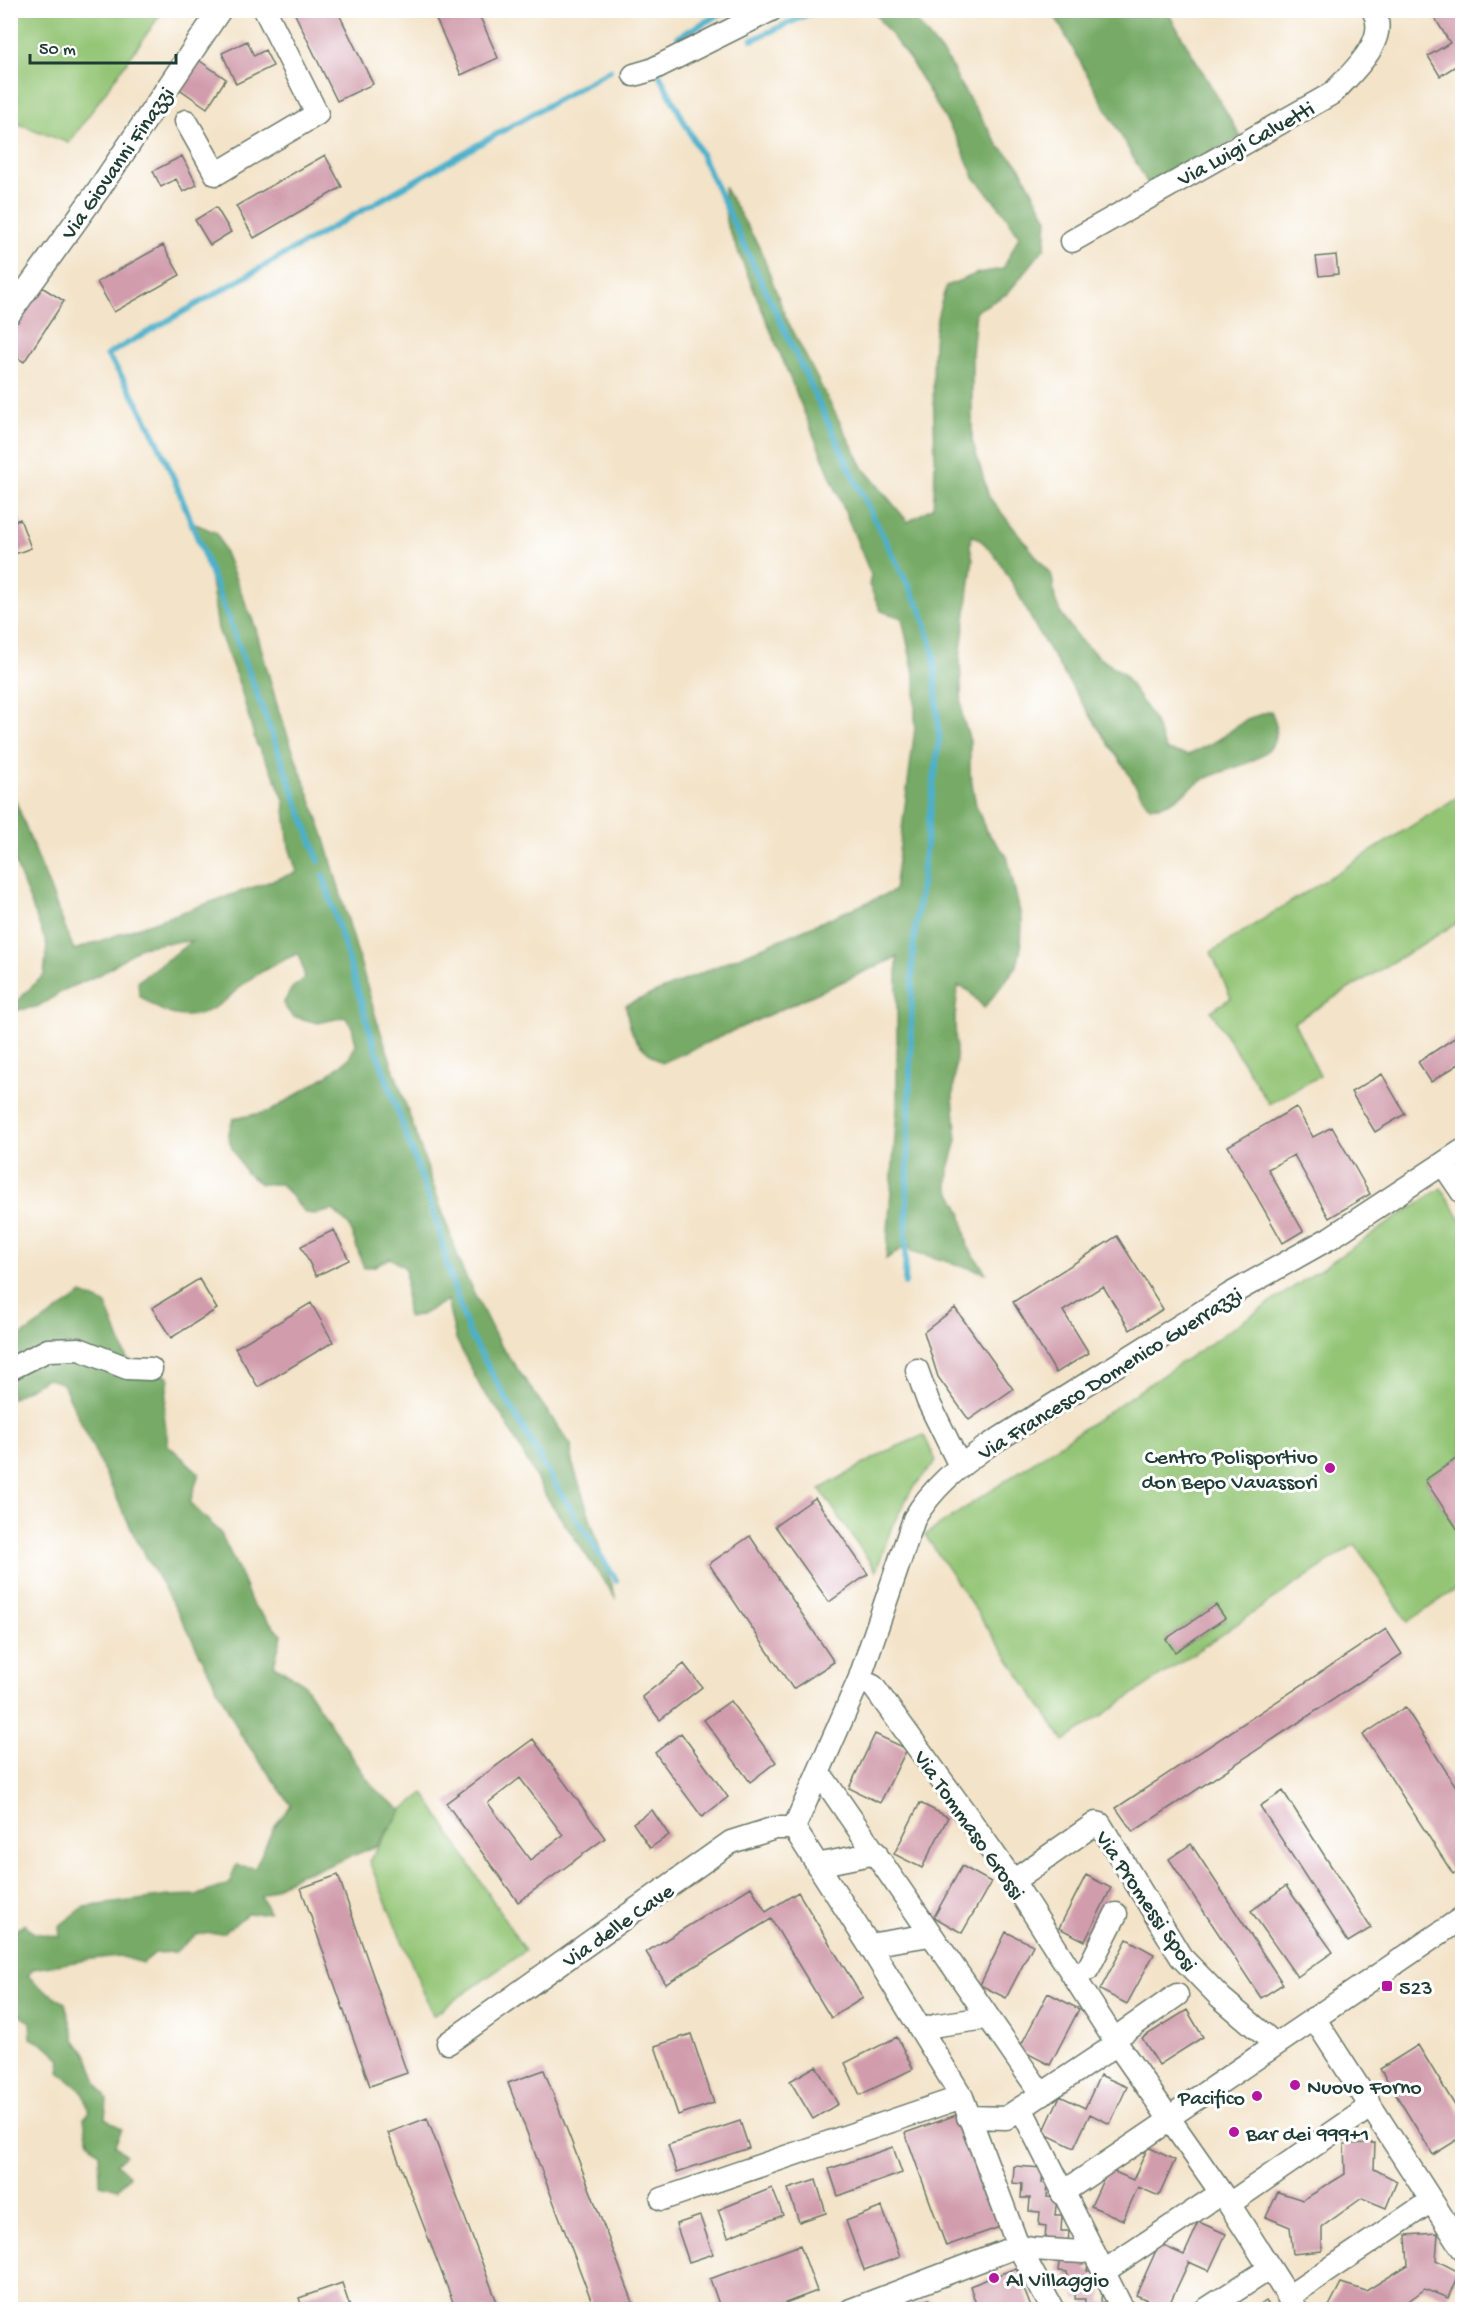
<svg xmlns="http://www.w3.org/2000/svg" width="1473" height="2320" font-family="'Gochi Hand',sans-serif">
  <style>
    .green { fill: #93c575; stroke: #598154; stroke-width: 1.5; fill-rule: evenodd }
    .forest { fill: #76aa66; stroke: #4a744d; stroke-width: 1.5 }
    .lines { fill: none; stroke-linecap: round; stroke-linejoin: round }
    .stream { stroke: #4bb0ca; stroke-width: 6 }
    .building { fill: #d19dad; fill-rule: evenodd }
    .minor-casing { stroke: #697768; stroke-width: 25 }
    .minor { stroke: #fff; stroke-width: 22 }
    .poi-dot { fill: #b5179e; stroke: #fff; stroke-width: 2 }
    .labels { text-anchor: middle; stroke-width: 6; stroke-linejoin: round; paint-order: stroke }
    .street-label { font-size: 22px; fill: #1f3d34; stroke: #fff }
    .poi-label { font-size: 22px; fill: #1f3d34; stroke: #fff; text-anchor: start }
  </style>
  <rect width="100%" height="100%" fill="#fff"/>
  <filter id="ink" filterUnits="userSpaceOnUse"><feTurbulence type="fractalNoise" baseFrequency=".0167" numOctaves="2"/><feDisplacementMap in="SourceGraphic" scale="12" xChannelSelector="R" yChannelSelector="G"/><feConvolveMatrix kernelMatrix="1 2 1 2 8 2 1 2 1" color-interpolation-filters="sRGB"/></filter>
  <filter id="wash" filterUnits="userSpaceOnUse"><feTurbulence type="fractalNoise" baseFrequency=".008" numOctaves="4" result="noise"/><feDisplacementMap in="SourceGraphic" scale="24" xChannelSelector="R" yChannelSelector="G"/><feGaussianBlur stdDeviation="1.35" result="paint"/><feColorMatrix in="noise" values="0 0 0 0 0 0 0 0 0 0 0 0 0 0 0 0 0 1.4 0 .05"/><feComposite in="paint" operator="in"/></filter>
  <g filter="url(#wash)">
    <rect width="100%" height="100%" fill="#f3e3c8"/>
    <path class="green" d="M10,11L11,10L163,11L69,143L11,121Z
      M1462,794V920L1294,1022L1320,1076L1269,1104L1211,1011L1231,998L1211,952Z
      M1441,1188L1462,1221V1455L1425,1480L1462,1536V1585L1408,1622L1355,1544L1064,1741L925,1535ZM1216,1605L1225,1619L1175,1652L1166,1638Z
      M924,1435L936,1461L912,1489L892,1526L876,1571L820,1489L887,1451Z
      M424,1793L525,1951L433,2015L369,1861L402,1810Z"/>
    <path class="forest" d="M873,11H908L950,63L960,84L999,146L1018,164L1047,219L1045,247L1030,266L1007,294L976,311L972,354V440L989,497L1052,576L1055,599L1061,614L1079,639L1101,659L1123,673L1154,720L1166,750L1188,755L1218,740L1247,719L1271,711C1293,756 1242,764 1211,776C1195,782 1184,796 1168,803C1163,806 1156,806 1150,807C1139,795 1133,779 1123,765C1094,723 1067,679 1040,635C1025,610 998,544 971,535L970,547L973,559L960,658L962,716L970,741V773L976,805L986,831L1007,856L1022,921L1021,948L1017,966L984,1008L968,990L958,986L955,1017L956,1058L953,1097L957,1140L949,1169L948,1187L961,1212L968,1247L986,1273L911,1251L909,1244L886,1259L897,1108V957L662,1063C637,1046 629,1036 626,1005L894,891L915,728V678L902,618L881,611L869,585L871,575L726,222L724,187L760,248L786,318L864,469L908,522L933,507C939,449 929,390 935,331C936,316 942,301 946,286L978,273L1003,269L1019,236L1002,210L974,177L959,142L910,60Z
      M1052,11H1167L1241,137L1149,186Z
      M191,522L217,533L255,626L279,712L324,836L377,1021L462,1269L499,1343L571,1445L572,1462L616,1599L546,1496L502,1415L482,1390L456,1339L447,1300L421,1315L408,1318C404,1301 408,1285 405,1268L390,1258L375,1266L364,1268L349,1225L333,1210L316,1214L305,1213L281,1184H261L246,1173L232,1148L228,1136L233,1119L271,1111L331,1073L349,1058L356,1044L352,1027L345,1017L318,1023L292,1016L283,1004L292,988L305,978L299,953C283,960 265,969 250,979C241,985 234,993 226,1000C194,1024 168,1020 139,995L138,981L192,941L164,943L141,947L101,974L66,989L37,1007L11,1011V1003L18,1000L44,975L47,945L11,852V789L74,950L297,872L289,847L284,800L274,775L256,743L240,686L218,629L209,567Z
      M82,1294L106,1304L127,1359L169,1377L164,1413L168,1445L199,1473L190,1503L220,1532L239,1571L252,1604L282,1635L274,1665L303,1683L367,1779L382,1795L402,1810L377,1846L327,1866L299,1874L261,1896L269,1912L247,1914L224,1933L197,1934L175,1952L155,1953L143,1963L119,1956L92,1959L33,1969L28,1976L44,1990L65,2003L75,2039L88,2057L97,2082L107,2100L105,2118L122,2129L115,2145L126,2155L116,2164L130,2175L118,2189L100,2184L99,2153C87,2143 86,2133 84,2118L89,2113L84,2093L59,2072L61,2059L48,2047L31,2038L30,2022L14,2012L17,1995L11,1983V1933L25,1924L34,1933L60,1937L59,1926L84,1907L168,1896L198,1895L229,1884L236,1865L255,1868L274,1827L291,1805L241,1735L186,1627L136,1539L63,1384L47,1378L11,1399V1343Z"/>
    <g class="lines">
      <path class="stream" d="M678,37L727,10
        M752,40L817,10
        M659,74L699,150L871,513L922,612L934,654L939,740L913,948L905,1283
        M319,861C284,766 249,671 212,576C183,500 155,421 107,355L610,70
        M323,875L372,1038L438,1225L449,1273L469,1333L550,1476L616,1580"/>
    </g>
    <g id="blocks">
      <path class="building" d="M293,10H337L373,84L337,101Z
        M432,10H477L498,58L461,75Z
        M1430,10H1461L1462,14V62L1440,76L1428,56L1450,43Z
        M247,41L254,56L265,50L273,66L236,84L222,53Z
        M197,59L226,79L207,108L178,88Z
        M325,155L342,187L254,238L236,206Z
        M182,156L197,185L183,192L176,179L161,187L153,171Z
        M216,207L231,232L210,245L195,220Z
        M163,245L180,275L114,312L97,282Z
        M1336,255L1338,274L1319,276L1316,257Z
        M40,286L64,301L24,362L10,353V330Z
        M20,519L31,548L10,556V523Z
        M1462,1033V1062L1431,1082L1418,1062Z
        M1382,1074L1405,1114L1375,1132L1351,1092Z
        M1296,1107L1313,1137L1332,1127L1370,1194L1329,1218L1294,1155L1268,1169L1303,1231L1283,1243L1228,1146Z
        M334,1230L349,1260L316,1276L301,1246Z
        M1117,1236L1163,1309L1130,1330L1103,1286L1063,1311L1089,1353L1056,1373L1013,1302Z
        M199,1279L217,1309L171,1338L152,1308Z
        M311,1303L333,1342L258,1387L235,1348Z
        M955,1308L1013,1389L969,1420L938,1377L924,1332Z
        M1462,1455V1536L1425,1480Z
        M815,1498L868,1574L829,1602L775,1526Z
        M750,1536L834,1662L793,1689L709,1564Z
        M1216,1605L1225,1618L1175,1652L1166,1639Z
        M1386,1629L1402,1654L1133,1832L1116,1808Z
        M684,1664L702,1687L660,1720L642,1697Z
        M730,1701L776,1762L750,1782L704,1720Z
        M1405,1707L1462,1796V1868L1453,1874L1363,1735Z
        M681,1733L728,1797L702,1817L655,1753Z
        M875,1734L907,1749L880,1803L849,1788Z
        M533,1739L605,1838L518,1902L446,1803ZM520,1778L563,1835L530,1860L488,1803Z
        M1283,1791L1371,1928L1348,1942L1260,1806Z
        M920,1803L948,1817L922,1868L894,1854Z
        M652,1810L669,1835L650,1848L633,1823Z
        M1191,1844L1283,1984L1261,1998L1169,1859Z
        M962,1866L991,1882L962,1933L934,1917Z
        M338,1875L407,2073L370,2086L301,1888Z
        M1086,1875L1111,1888L1085,1941L1059,1928Z
        M1286,1886L1333,1952L1297,1977L1251,1911Z
        M751,1887L766,1912L798,1892L863,1998L831,2018L771,1919L666,1984L646,1952Z
        M1006,1932L1033,1945L1006,1998L980,1985Z
        M1127,1939L1154,1954L1127,2004L1100,1990Z
        M1048,1993L1079,2009L1050,2065L1019,2049Z
        M1187,2010L1203,2037L1159,2065L1142,2038Z
        M691,2034L714,2103L678,2115L655,2046Z
        M897,2037L913,2069L860,2095L845,2063Z
        M1418,2045L1462,2117V2137L1433,2155L1380,2069Z
        M816,2066L838,2104L813,2119L790,2081Z
        M544,2070L636,2310H595L508,2083Z
        M1100,2075L1127,2087L1110,2124L1090,2114L1074,2148L1043,2133L1060,2096L1085,2108Z
        M959,2114L1000,2227L946,2246L905,2133Z
        M427,2118L500,2310H456L388,2133Z
        M740,2121L749,2148L677,2172L668,2145Z
        M1375,2143L1374,2169L1397,2181L1386,2208L1362,2198L1322,2227V2251L1293,2254L1290,2227L1266,2217L1278,2192L1303,2200L1345,2174L1344,2144Z
        M893,2147L902,2173L838,2196L829,2169Z
        M1148,2147L1175,2160L1159,2196L1138,2187L1123,2220L1091,2206L1108,2169L1133,2180Z
        M1014,2166L1043,2168L1042,2183L1048,2184L1047,2197L1057,2198L1055,2215H1062L1061,2231H1069L1068,2243L1045,2241L1046,2226L1039,2225L1040,2212L1029,2211L1030,2198H1021L1022,2184L1013,2183Z
        M816,2180L826,2213L799,2222L788,2189Z
        M772,2188L783,2215L728,2237L718,2210Z
        M882,2207L900,2257L864,2270L846,2221Z
        M700,2216L713,2254L689,2262L676,2224Z
        M1199,2222L1226,2234L1209,2271L1189,2262L1167,2309L1136,2295L1159,2244L1184,2255Z
        M1438,2233L1436,2260L1459,2272L1448,2298L1425,2289L1396,2310H1333L1328,2308L1341,2283L1366,2291L1408,2265L1406,2235Z
        M800,2245L817,2291L767,2310H721L710,2279Z
        M1060,2254L1089,2256L1087,2271H1094L1093,2285L1102,2286L1101,2302L1108,2303L1107,2310H1084L1085,2299H1075L1076,2286L1066,2285L1067,2272L1058,2271Z
        M1016,2268L1032,2310H978L970,2286Z
        M342,2283L351,2310H303L299,2298Z
        M929,2299L933,2310H903V2309Z
        M1266,2301L1272,2310H1253Z"/>
    </g>
  </g>
  <g filter="url(#ink)">
    <use href="#blocks" fill-opacity="0" stroke="#697768" stroke-width="1.5"/>
    <g class="lines">
      <g class="minor-casing">
        <path id="minor" d="M634,75L651,70L771,10
          M186,121L216,174L317,114L265,10
          M1072,241L1333,93C1351,73 1391,40 1373,10
          M10,313L99,189L220,10
          M1443,1164L1462,1192
          M10,1369L48,1350L79,1349L127,1368L151,1369
          M917,1370L928,1401L960,1466
          M859,1680L873,1686L966,1814L1013,1881L1117,2044L1229,2204L1297,2310
          M817,1776L826,1782L1042,2095
          M794,1828L859,1680L914,1519C932,1488 957,1468 986,1447L1229,1295L1330,1238L1462,1151
          M794,1828L869,1945L962,2097L1018,2246L1053,2310
          M817,1865L876,1853
          M1013,1881L1096,1823L1100,1824L1181,1957L1220,1997L1275,2044
          M869,1945L930,1935
          M1074,1977L1088,1969L1116,1914
          M1314,2018L1462,2248
          M921,2030L938,2025L987,2018
          M1114,2039L1177,1995
          M448,2043L731,1842L775,1828H794
          M1022,2110L1123,2310
          M968,2117L1006,2118L1117,2044
          M1168,2118L1462,1918
          M1062,2193L1170,2120
          M662,2199L962,2097
          M1229,2204L1370,2107
          M1103,2272L1221,2193
          M1288,2297L1431,2201
          M851,2310L1018,2246L1032,2249L1083,2252L1091,2249
          M1205,2310L1269,2269"/>
      </g>
      <use href="#minor" class="minor"/>
    </g>
  </g>
  <g class="poi-dot">
    <circle cx="1330" cy="1468" r="6"/>
    <rect x="1381" y="1980" width="12" height="12" rx="3"/>
    <circle cx="1295" cy="2085" r="6"/>
    <circle cx="1257" cy="2096" r="6"/>
    <circle cx="1234" cy="2132" r="6"/>
    <circle cx="994" cy="2278" r="6"/>
  </g>
  <g class="labels">
    <g class="street-label">
      <text transform="translate(1245 142) rotate(-29)" y="8">Via Luigi Calvetti</text>
      <text transform="translate(116 162) rotate(-55)" y="8">Via Giovanni Finazzi</text>
      <text transform="translate(1109 1372) rotate(-32)" y="8">Via Francesco Domenico Guerrazzi</text>
      <text transform="translate(971 1824) rotate(55)" y="8">Via Tommaso Grossi</text>
      <text transform="translate(1148 1900) rotate(56)" y="8">Via Promessi Sposi</text>
      <text transform="translate(617 1924) rotate(-35)" y="8">Via delle Cave</text>
    </g>
    <g class="poi-label">
      <text x="1318" y="1463" text-anchor="end">Centro Polisportivo<tspan x="1318" dy="25">don Bepo Vavassori</tspan></text>
      <text x="1399" y="1994">523</text>
      <text x="1307" y="2093">Nuovo Forno</text>
      <text x="1245" y="2104" text-anchor="end">Pacifico</text>
      <text x="1246" y="2140">Bar dei 999+1</text>
      <text x="1006" y="2286">Al Villaggio</text>
    </g>
  </g>
  <rect width="1473" height="2320" fill="none" stroke="#fff" stroke-width="36"/>
  <path d="M30 54v9h146v-9" fill="none" stroke="#1f3d34" stroke-width="3"/>
  <text x="39" y="54" font-size="18" fill="#1f3d34" stroke="#ffffff" stroke-width="4.5" paint-order="stroke">50 m</text>
</svg>
